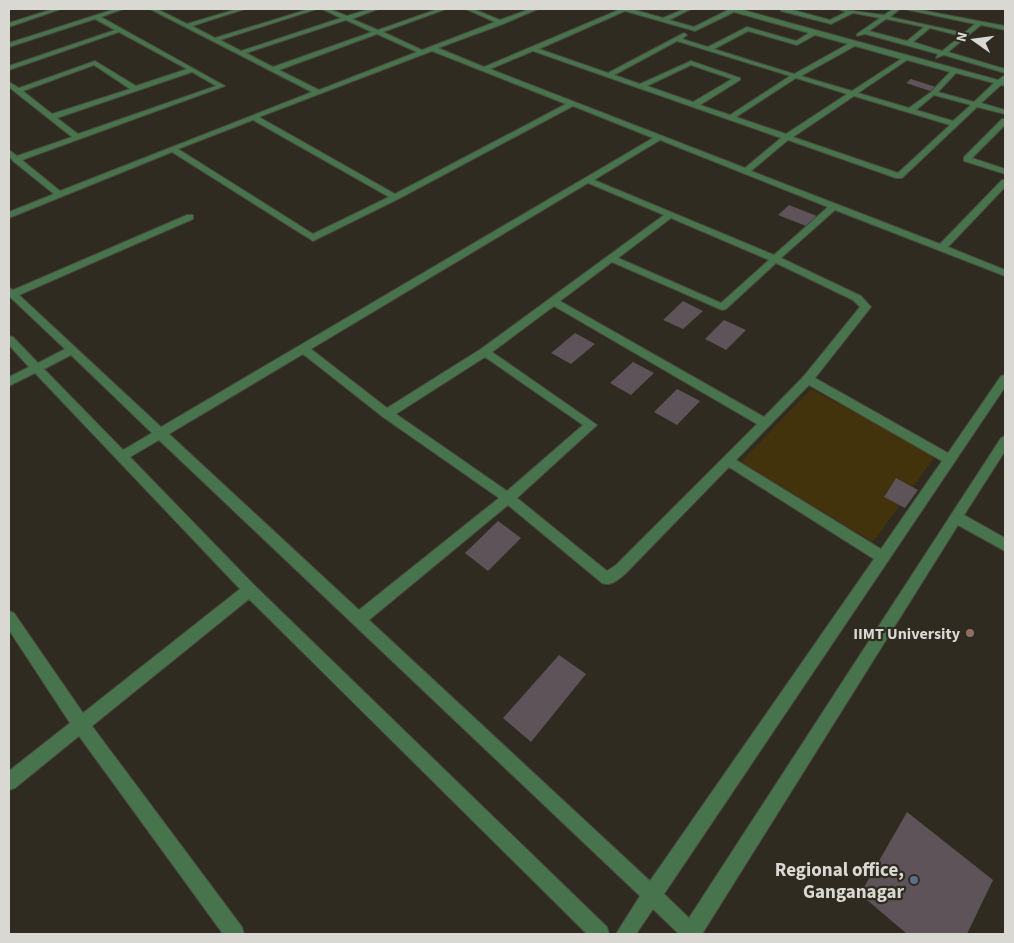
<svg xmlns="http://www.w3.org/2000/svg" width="1014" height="943" font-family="'Source Sans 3',sans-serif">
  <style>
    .green { fill: #43330c }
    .building { fill: #5d5358 }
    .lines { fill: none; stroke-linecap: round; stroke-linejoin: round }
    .minor-casing { stroke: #4a473d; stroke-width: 2 }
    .minor { fill: #48744d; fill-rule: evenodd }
    .education-dot { fill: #8d6e63; stroke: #2f2b21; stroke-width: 2 }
    .service-dot { fill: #5c6f8a; stroke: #2f2b21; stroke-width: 2 }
    .labels { text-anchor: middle; stroke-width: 4.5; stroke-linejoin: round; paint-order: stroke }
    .poi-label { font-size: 16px; font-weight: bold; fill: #dad8d2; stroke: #2f2b21; text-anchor: end }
    .near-poi-label { font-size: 19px; font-weight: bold; fill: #dad8d2; stroke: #2f2b21; text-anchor: end }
  </style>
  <rect width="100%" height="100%" fill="#2f2b21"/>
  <path class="green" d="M811,389L936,455L913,487L896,478L884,497L900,505L873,542L741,462Z"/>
  <path class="building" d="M911,79L936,87L930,91L906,83Z
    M789,205L817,216L806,226L778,215Z
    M683,301L703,311L683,329L663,320Z
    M724,320L746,330L726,350L705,339Z
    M575,333L595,344L571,364L551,353Z
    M633,362L654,373L631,395L610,383Z
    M677,389L700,401L677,425L654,412Z
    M896,478L918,490L905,508L884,497Z
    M498,521L521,538L488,571L465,553Z
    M559,655L586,674L531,742L503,718Z
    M907,812L993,880L967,934H907L860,894Z"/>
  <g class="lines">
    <g class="minor-casing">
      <path id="minor" d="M53,9H61L9,27V23Z
        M115,9H123L101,17L225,86L22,160L60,191L312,92L150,9H157L187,24L237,9H245L192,26L215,38L309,9H317L220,40L241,51L341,18L322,9H329L347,16L370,9H378L352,19L378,30L438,9H446L383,32L422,50L495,22L466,9H473L500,20L530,9H538L503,24L438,48L484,67L621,9H631L663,18L684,9H691L669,20L694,27L730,9H739L998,80L1005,75V86L1001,85L981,103L1005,110V114L977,107L902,178H896L788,140L751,171L940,244L1002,180H1005V187L948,247L1005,270V276L835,210L781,258L861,296L871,307L815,378L948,453L1001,376L1005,375V387L664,894L689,918L1001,438L1005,436V451L964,515L1005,538V551L958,525L702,934H679L653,909L636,934H616L640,896L159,440L130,457L255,586L607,927L609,934H587L249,599L92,726L242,927L244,934H223L79,736L15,788L9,790V771L70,723L9,630V611L14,613L83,713L240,589L35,373L9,386V377L29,367L9,345V336L13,337L38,363L65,349L9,296V288L13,290L187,215H193V219L19,295L161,427L653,138L573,106L398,199L313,241L172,152L9,218V212L54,194L13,161L9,156V150L17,156L72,137L15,92L9,87V82L19,88L95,61L136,86L187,69L119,32L9,70V66L115,30L95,19L9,47V43ZM625,11L695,31L734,12L809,33L796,41L747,27L708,47L682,39L687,35L684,33L608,73L539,49ZM346,20L372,32L273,67L246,53ZM748,31L797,45L815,35L848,44L794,74L714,49ZM377,34L417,52L319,90L279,70ZM677,41L790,76L730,115L700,105L740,80V78L691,61L640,84L614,75ZM855,46L901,59L852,91L801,76ZM432,51L566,104L395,194L259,117ZM533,51L781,138L745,168L490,69ZM907,60L950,72L931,92L909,108L858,93ZM94,65L130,89L52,114L23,91ZM691,65L732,79L693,102L647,86ZM192,72L216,86L78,134L57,118ZM956,73L994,83L974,102L938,92ZM796,78L847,94L786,134L736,117ZM934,95L971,105L953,121L916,110ZM854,96L950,125L898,173L793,137ZM253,120L389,197L313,234L178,149ZM660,140L828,207L774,255L594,180ZM588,183L664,215L481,349L387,408L311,349ZM671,218L769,260L721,303L618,258ZM612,262L722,310L726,309L776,263L853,300L860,307L804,376L764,417L560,301ZM554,306L757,424L616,565L607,571L517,498L597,425L492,352ZM303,354L383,417L499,498L359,610L169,434ZM71,355L152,433L123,450L44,369ZM485,357L583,425L507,491L396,414ZM809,385L942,461L881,549L736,460ZM729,467L874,559L650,881L369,620L508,505L602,583C611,587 619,579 626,573Z
        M781,9H789L830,20L846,12L838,9L884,15L893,9H900L890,17L964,33L975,24L904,9H915L1005,26V30L981,25L948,52L1005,69V73L944,55L936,58L938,54L865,34L857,36V34L880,18L853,13L831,24L781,11ZM886,19L924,27L907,41L869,31ZM930,28L961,36L942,51L913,42Z
        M1002,119H1005V125L972,158L1005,169V174L964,161V157Z"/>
    </g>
    <use href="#minor" class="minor"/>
  </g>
  <circle class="education-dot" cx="970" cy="633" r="5"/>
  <circle class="service-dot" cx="914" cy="880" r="5"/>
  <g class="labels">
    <g class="poi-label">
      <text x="960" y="639">IIMT University</text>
    </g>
    <g class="near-poi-label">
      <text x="904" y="876">Regional office,<tspan x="904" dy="22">Ganganagar</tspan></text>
    </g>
  </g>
  <rect width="1014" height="943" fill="none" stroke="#dad8d2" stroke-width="20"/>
  <g transform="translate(974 40) rotate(284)" stroke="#2f2b21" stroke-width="4" paint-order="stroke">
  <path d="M0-4L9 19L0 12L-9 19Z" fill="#dad8d2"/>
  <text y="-8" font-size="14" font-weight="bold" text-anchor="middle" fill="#dad8d2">N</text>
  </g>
</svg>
